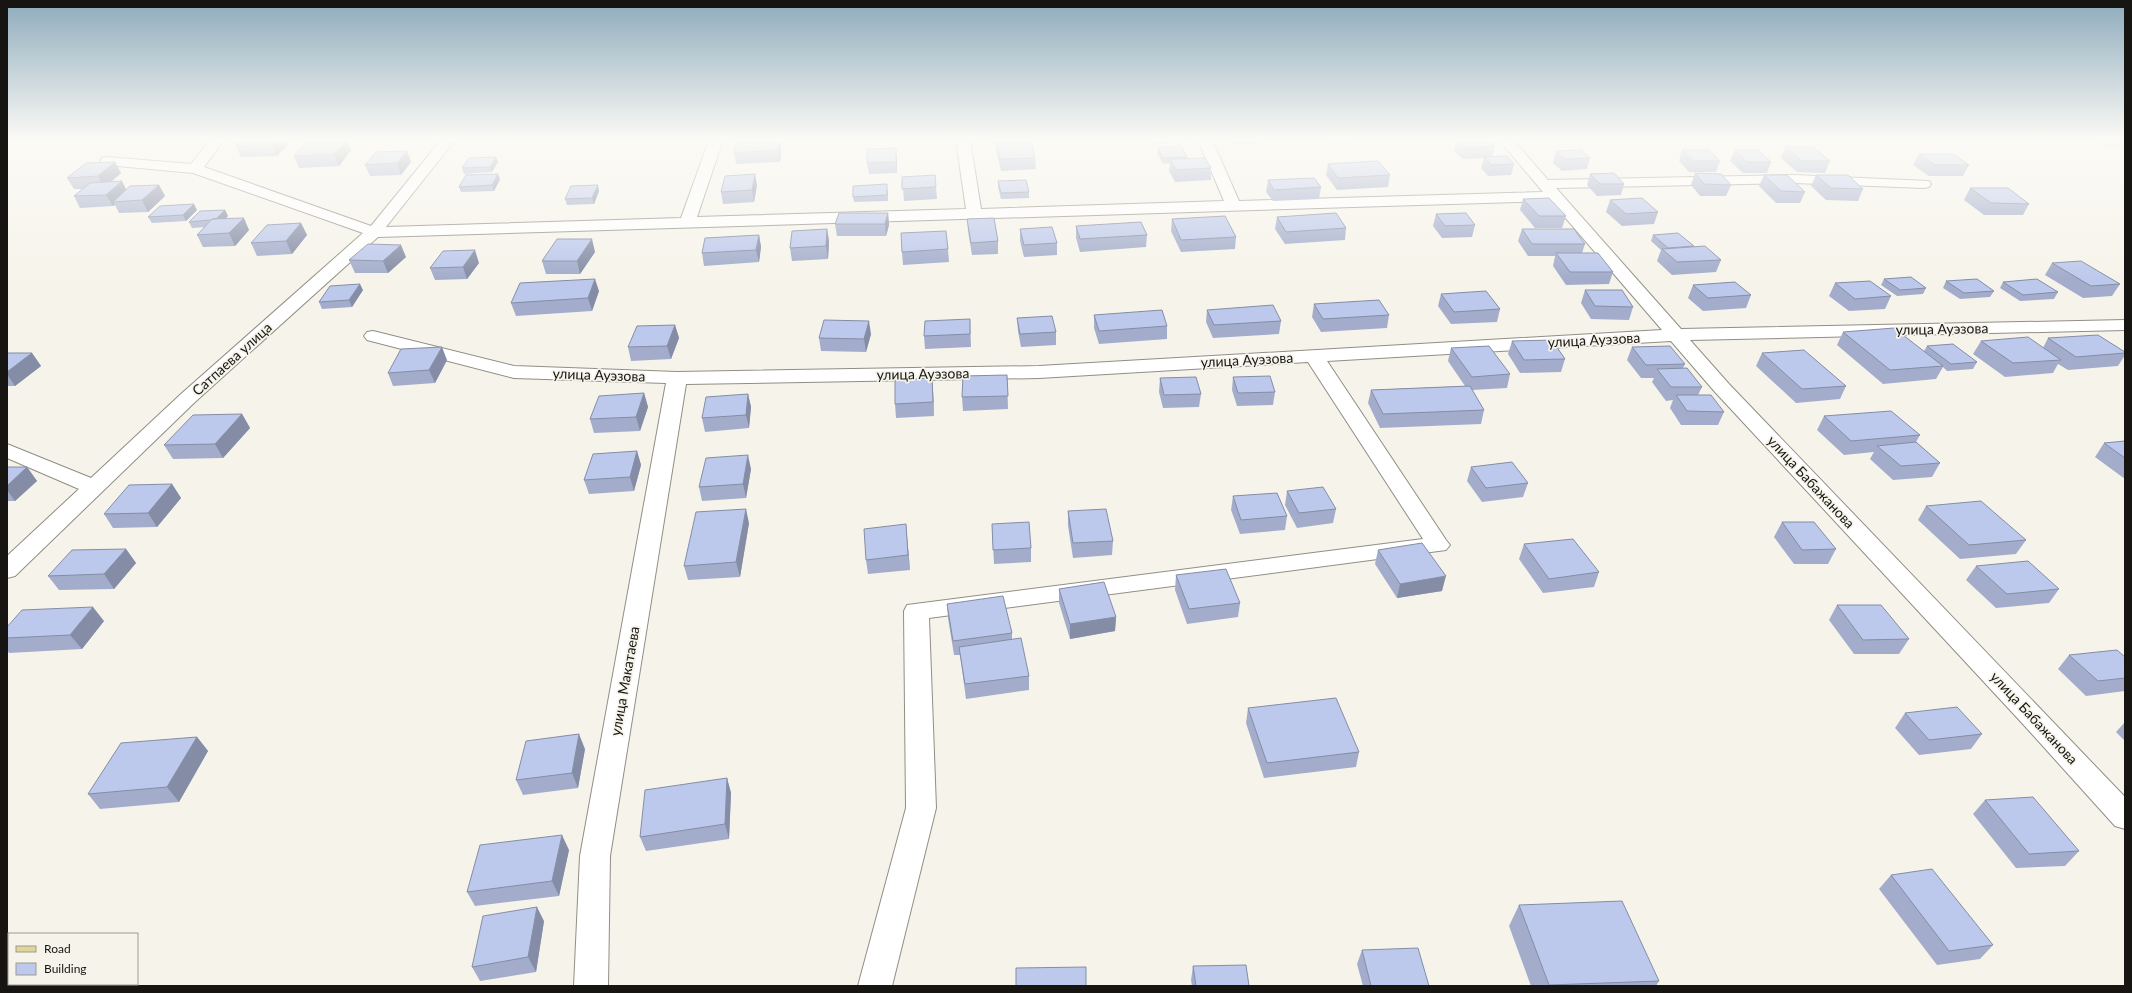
<svg xmlns="http://www.w3.org/2000/svg" width="2132" height="993" font-family="Lato,sans-serif">
  <style>
    .lines { fill: none; stroke-linecap: round; stroke-linejoin: round }
    .minor-casing { stroke: #908e85; stroke-width: 2 }
    .major-casing { stroke: #d0d0d0; stroke-width: 2 }
    .minor { fill: #fff; fill-rule: evenodd }
    .major { fill: #e2d397; fill-rule: evenodd }
    .wall { fill: #a3adcb }
    .shaded-wall { fill: #848da5 }
    .building { fill: #bdc9ec; stroke: #848da5 }
    .labels { text-anchor: middle; stroke-width: 3.5; stroke-linejoin: round; paint-order: stroke }
    .street-label { font-size: 14px; fill: #161512; stroke: #f6f4ea }
  </style>
  <rect width="100%" height="100%" fill="#f6f4ea"/>
  <g class="lines">
    <g class="minor-casing">
      <path id="minor" d="M210,140H224L204,167L371,226L441,140H455L386,227L681,218L709,140H723L697,217L966,209L956,140H970L981,209L1224,201L1198,140H1212L1239,201L1543,192L1499,140H1513L1548,180L1794,175L1929,181L1931,184L1929,187L1924,188L1794,183L1556,188L1681,329L2125,320V330L1690,340L1729,384L2125,797V829L2115,826L2022,723L1715,392L1671,341L1327,361L1446,540L1450,545L1446,550L929,618L936,808L892,986H858L906,808L904,611L907,605L1423,539L1308,362L1039,378L686,384L610,856L608,986H574L580,856L666,383L514,378L367,340L364,336L367,332L373,331L514,366L677,372L1039,366L1662,330L1551,201L378,237L195,402L15,576L7,578V556L79,489L7,458V444L91,478L181,394L363,233L193,173L107,165L102,164L100,161L102,158L107,157L191,164Z"/>
    </g>
    <g class="major-casing">
      <path id="major" d="M2095,140L2125,141V149L2097,143Z"/>
    </g>
    <use href="#minor" class="minor"/>
    <use href="#major" class="major"/>
  </g>
  <path class="wall" d="M335,140H347L351,150L339,166L299,168L294,156Z
    M780,140L781,151L780,162L736,164L734,153Z
    M993,140H1031L1035,158L1036,169L1001,171L996,150V144H993Z
    M1154,140H1189V142L1156,144Z
    M1232,140H1261V143L1234,144Z
    M1328,140H1364V141L1330,143Z
    M1457,140H1488L1495,146L1492,157L1514,164L1511,175L1488,176L1481,168L1484,158L1463,159L1454,151Z
    M289,143L277,156L241,157L236,146Z
    M1158,147L1187,157V159L1211,168V180L1175,182L1169,171L1170,163L1163,164L1157,153Z
    M1785,147L1830,161L1825,173L1797,172L1781,158Z
    M1682,150L1720,161L1716,172H1689L1679,161Z
    M1735,150L1771,162L1767,173H1743L1730,161Z
    M407,151L411,162L401,175L370,176L365,165Z
    M1556,151L1590,158L1587,169L1562,171L1553,163Z
    M1919,154L1969,165L1963,176H1929L1913,165Z
    M496,157L498,162L492,172L464,174L462,168Z
    M897,159V173L869,174L867,163Z
    M115,162L121,173L111,182L127,190L159,185L165,196L148,212L119,213L115,205L113,206L80,208L74,196L83,189H74L67,178Z
    M1328,164L1390,175L1388,187L1337,190L1326,175Z
    M1695,173L1731,185L1726,196H1700L1691,185Z
    M1590,174L1624,184L1621,195L1597,196L1587,185Z
    M1764,175L1805,192L1800,203H1776L1759,186Z
    M1816,175L1863,189L1858,201L1826,200L1811,186Z
    M902,177L936,187L937,199L904,201Z
    M500,179L494,191L461,192L459,187Z
    M1268,180L1321,187L1319,199L1273,201L1266,192Z
    M998,181L1029,192V198L1001,199L998,187Z
    M757,185L754,202L723,204L721,192Z
    M1970,188L2029,204L2023,215H1984L1964,200Z
    M888,190V201L854,202L853,197Z
    M599,191L594,204L567,205L565,199Z
    M1523,199L1566,216L1562,228H1535L1520,210Z
    M1610,200L1658,212L1654,224L1622,226L1606,212Z
    M197,210L186,221L152,223L148,217Z
    M225,210L228,216L225,219L249,230L235,246L203,247L197,235L205,227L192,228L189,222Z
    M888,213L889,225L886,236H837L835,224Z
    M1436,214L1475,225L1472,237L1442,238L1433,226Z
    M1277,217L1346,228L1345,240L1285,244L1275,229Z
    M967,219L998,241V254L972,255L968,231Z
    M1172,219L1236,237L1235,249L1181,252L1171,231Z
    M301,223L307,235L292,254L257,256L251,243Z
    M1076,226L1147,235L1146,247L1080,252L1076,238Z
    M827,229L829,241L828,259L792,261L790,248Z
    M1020,229L1057,243V255L1024,257L1020,241Z
    M1522,229L1585,244L1582,253L1613,272L1609,284L1566,285L1553,266L1555,256H1528L1518,241Z
    M759,235L761,247L759,262L704,266L702,253Z
    M1653,235L1694,246L1693,247L1721,260L1716,272L1672,275L1657,261L1661,250L1651,241Z
    M948,249L949,262L903,265L902,252Z
    M595,252L580,274H546L542,261Z
    M406,257L388,273H355L349,260Z
    M479,263L467,279L435,280L430,268Z
    M2052,263L2120,284L2112,296L2083,298L2045,275Z
    M1884,279L1926,288L1923,294L1897,296L1881,285Z
    M1946,281L1994,291L1990,297L1960,299L1943,288Z
    M2003,282L2058,292L2054,299L2020,301L2000,288Z
    M1835,283L1891,296L1885,309L1849,311L1829,296Z
    M1693,285L1751,295L1746,308L1703,311L1688,298Z
    M363,290L352,307L322,309L319,302Z
    M1585,290L1633,307L1629,320L1591,319L1581,303Z
    M599,291L592,311L516,316L511,303Z
    M1441,294L1500,309L1497,322L1451,324L1438,306Z
    M1314,304L1389,315L1387,328L1321,332L1312,317Z
    M1207,310L1281,321L1279,334L1213,338L1206,322Z
    M1094,315L1167,326V339L1099,344L1094,328Z
    M1017,318L1056,332V345L1021,347L1018,331Z
    M970,319L971,347L925,349L924,336Z
    M675,325L679,338L671,359L631,361L628,347Z
    M1843,332L1924,351L1927,346L1977,362L1973,369L1947,371L1943,367L1936,379L1883,384L1837,345Z
    M871,334L866,352L821,351L819,338Z
    M2048,338L2125,352V355L2118,366L2068,370L2058,364L2053,373L2005,377L1973,354L1981,341L2043,348Z
    M1512,341L1565,359L1561,372L1520,373L1508,354Z
    M1632,347L1685,364L1683,368L1702,387L1698,395L1724,412L1718,425H1681L1670,408L1673,400L1666,401L1652,382L1654,378H1641L1627,360Z
    M1451,348L1510,374L1507,388L1472,390L1484,410L1481,424L1380,428L1368,403L1371,390L1465,386L1448,361Z
    M7,353H32L41,366L15,386H7Z
    M1762,353L1846,386L1840,399L1796,403L1756,366Z
    M447,360L435,383L393,386L388,373Z
    M1007,375L1008,409L963,411L962,397Z
    M1233,377L1275,392L1273,405L1237,406L1232,390Z
    M932,378L933,391L934,416L896,418L895,404Z
    M1160,378L1201,394L1199,407L1163,408L1159,392Z
    M644,393L648,407L640,431L594,433L590,419Z
    M748,394L751,407L749,428L705,432L702,418Z
    M242,414L250,428L223,458L173,459L164,445Z
    M1824,416L1920,435L1916,442L1940,463L1932,477L1893,480L1870,459L1874,452L1844,455L1817,430Z
    M2125,441V479L2095,457L2104,443Z
    M637,451L641,465L634,491L589,494L584,480Z
    M7,467H27L37,481L15,501H7Z
    M1471,467L1528,483L1523,497L1482,502L1467,481Z
    M751,469L746,498L702,501L699,487Z
    M172,484L181,498L157,527L113,528L104,514Z
    M1287,491L1336,509L1333,523L1297,528L1285,505Z
    M1233,496L1287,516L1285,530L1240,534L1231,510Z
    M1926,506L2026,540L2016,554L1960,559L1918,520Z
    M1068,511L1113,541L1112,555L1073,558L1068,526Z
    M1782,522L1836,549L1828,564H1794L1774,537Z
    M749,523L740,577L688,580L684,566Z
    M906,524L910,570L868,574L866,560Z
    M992,524L1031,548V562L994,564Z
    M1524,544L1599,572L1594,587L1543,593L1519,559Z
    M126,549L136,563L114,589L59,590L48,576Z
    M1378,550L1442,591L1397,598L1375,564Z
    M1976,566L2059,589L2049,603L1996,608L1966,580Z
    M1176,575L1240,603L1238,617L1187,624L1175,590Z
    M1059,589L1116,617L1115,631L1070,639L1059,603Z
    M947,604L1012,633V640L1029,676V690L966,699L960,655H954L948,618Z
    M1837,605L1909,639L1899,654H1854L1829,620Z
    M104,621L82,649L9,653L7,650V627Z
    M2069,655L2125,657V691L2086,696L2058,669Z
    M1248,708L1359,752L1356,767L1264,778L1246,723Z
    M1905,713L1982,734L1971,749L1919,755L1895,728Z
    M2125,722V741L2116,732Z
    M197,737L208,751L179,802L100,809L88,794Z
    M585,749L578,788L523,795L516,780Z
    M727,778L731,793L729,839L646,851L640,837Z
    M1985,800L2079,851L2065,866L2016,868L1973,814Z
    M569,850L559,896L475,906L467,892Z
    M1891,875L1993,945L1980,959L1937,965L1879,889Z
    M1519,905L1659,981L1656,986H1531L1509,926Z
    M544,921L536,972L480,981L472,967Z
    M1362,950L1429,986H1363L1357,964Z
    M1193,966L1249,986H1192L1191,980Z"/>
  <path class="shaded-wall" d="M276,140H288L289,143L277,156L272,144Z
    M347,140L351,150L339,166L334,154Z
    M780,140L781,151L780,162L778,150Z
    M896,148L897,159V173L896,162Z
    M407,151L411,162L401,175L397,163Z
    M496,157L498,162L492,172L490,167Z
    M115,162L121,173L104,188L98,176Z
    M498,174L500,179L494,191L492,185Z
    M755,174L757,185L754,202L752,190Z
    M122,181L128,193L113,202L115,205L113,206L106,195Z
    M159,185L165,196L148,212L142,200Z
    M598,185L599,191L594,204L592,198Z
    M194,204L197,210L186,221L183,215Z
    M225,210L228,216L218,226L215,220Z
    M888,213L889,225L886,236L885,224Z
    M244,218L249,230L235,246L229,233Z
    M301,223L307,235L292,254L286,241Z
    M827,229L829,241L828,259L826,246Z
    M759,235L761,247L759,262L756,250Z
    M592,239L595,252L580,274L577,261Z
    M401,245L406,257L388,273L383,261Z
    M475,250L479,263L467,279L463,267Z
    M595,279L599,291L592,311L588,298Z
    M360,284L363,290L352,307L349,300Z
    M869,321L871,334L866,352L864,339Z
    M675,325L679,338L671,359L667,346Z
    M442,347L447,360L435,383L429,370Z
    M32,353L41,366L15,386L7,374V372Z
    M932,378L933,391L934,416L933,402Z
    M644,393L648,407L640,431L636,417Z
    M748,394L751,407L749,428L746,415Z
    M242,414L250,428L223,458L215,444Z
    M637,451L641,465L634,491L630,477Z
    M748,455L751,469L746,498L743,484Z
    M27,467L37,481L15,501L7,490V486Z
    M172,484L181,498L157,527L148,513Z
    M746,509L749,523L740,577L736,562Z
    M906,524L907,538L910,570L908,555Z
    M126,549L136,563L114,589L104,574Z
    M1446,576L1442,591L1397,598L1400,584Z
    M93,607L104,621L82,649L70,635Z
    M1116,617L1115,631L1070,639V624Z
    M579,734L585,749L578,788L572,773Z
    M197,737L208,751L179,802L167,787Z
    M727,778L731,793L729,839L725,824Z
    M562,835L569,850L559,896L552,881Z
    M537,907L544,921L536,972L528,957Z"/>
  <path class="building" d="M242,140H276L272,144L236,146Z
    M335,140H347L334,154L294,156L308,141Z
    M780,140L778,150L734,153L736,142Z
    M996,140H1031L1035,158L1000,159Z
    M1457,140H1488L1495,146L1465,148Z
    M1181,146L1187,157L1163,158L1158,147Z
    M1785,147H1813L1830,161H1802Z
    M896,148V162L867,163V149Z
    M1581,150L1590,158L1565,159L1556,151Z
    M1682,150H1709L1720,161H1693Z
    M1735,150H1758L1771,162H1747Z
    M407,151L397,163L365,165L376,152Z
    M1919,154H1953L1969,165H1935Z
    M1507,156L1514,164L1491,165L1484,157Z
    M496,157L490,167L462,168L469,158Z
    M1205,158L1211,168L1176,170L1170,159Z
    M1378,161L1390,175L1338,178L1328,164Z
    M115,162L98,176L67,178L86,163Z
    M1614,173L1624,184H1600L1590,174Z
    M1695,173L1721,174L1731,185L1704,184Z
    M498,174L492,185L459,187L466,175Z
    M755,174L752,190L721,192L725,176Z
    M935,175L936,187L902,189V177Z
    M1764,175H1787L1805,192L1781,191Z
    M1816,175H1848L1863,189L1831,188Z
    M1314,178L1321,187L1274,190L1268,180Z
    M1026,180L1029,192L1001,193L998,181Z
    M122,181L106,195L74,196L90,183Z
    M887,184V195L853,197V186Z
    M159,185L142,200L113,202L130,186Z
    M598,185L592,198L565,199L571,186Z
    M1970,188H2008L2029,204L1991,203Z
    M1549,198L1566,216H1539L1523,199Z
    M1642,198L1658,212L1626,214L1610,200Z
    M194,204L183,215L148,217L160,206Z
    M225,210L216,219H212L211,220L189,222L200,211Z
    M839,213H888L885,224H835Z
    M1336,213L1346,228L1286,232L1277,217Z
    M1466,213L1475,225L1445,226L1436,214Z
    M1225,216L1236,237L1181,240L1172,219Z
    M244,218L229,233L197,235L212,219Z
    M994,218L998,241L971,243L967,219Z
    M1141,222L1147,235L1080,239L1076,226Z
    M301,223L286,241L251,243L267,225Z
    M1052,227L1057,243L1024,245L1020,229Z
    M827,229L826,246L790,248L792,231Z
    M1522,229H1574L1585,244H1532Z
    M946,231L948,249L902,252L901,233Z
    M1678,233L1694,246L1668,248L1653,235Z
    M759,235L756,250L702,253L705,238Z
    M557,239H592L577,261H542Z
    M368,244L401,245L383,261L349,260Z
    M1705,246L1721,260L1677,262L1662,249Z
    M475,250L463,267L430,268L443,251Z
    M1556,253H1598L1613,272H1570Z
    M2081,261L2120,284L2091,286L2052,263Z
    M1911,277L1926,288L1900,290L1884,279Z
    M595,279L588,298L511,303L520,283Z
    M1977,279L1994,291L1964,293L1946,281Z
    M2037,279L2058,292L2023,295L2003,282Z
    M1870,281L1891,296L1855,299L1835,283Z
    M1735,282L1751,295L1708,298L1693,285Z
    M360,284L349,300L319,302L330,286Z
    M1585,290H1622L1633,307L1595,306Z
    M1486,291L1500,309L1454,312L1441,294Z
    M1379,300L1389,315L1323,319L1314,304Z
    M1273,305L1281,321L1214,325L1207,310Z
    M1162,310L1167,326L1099,331L1094,315Z
    M1052,316L1056,332L1020,334L1017,318Z
    M970,319V334L924,336L925,321Z
    M824,320L869,321L864,339L819,338Z
    M675,325L667,346L628,347L637,326Z
    M1894,328L1943,366L1890,370L1843,332Z
    M2098,335L2125,352V353L2076,357L2048,338Z
    M2028,337L2061,360L2013,363L1981,341Z
    M1552,340L1565,359L1524,360L1512,341Z
    M1953,344L1977,362L1951,364L1927,346Z
    M1489,346L1510,374L1472,377L1451,348Z
    M1670,346L1685,364L1646,365L1632,347Z
    M442,347L429,370L388,373L401,349Z
    M1804,350L1846,386L1802,389L1762,353Z
    M7,353H32L7,372Z
    M1687,368L1702,387H1671L1657,369Z
    M1007,375L1008,396L962,397L963,376Z
    M1270,376L1275,392L1238,393L1233,377Z
    M1196,377L1201,394L1164,395L1160,378Z
    M932,378L933,402L895,404V380Z
    M1470,386L1484,410L1383,414L1371,390Z
    M644,393L636,417L590,419L599,396Z
    M748,394L746,415L702,418L706,397Z
    M1676,395H1711L1724,412L1687,411Z
    M1891,411L1920,435L1851,441L1824,416Z
    M242,414L215,444L164,445L193,415Z
    M2125,441V458L2104,443Z
    M1916,442L1940,463L1901,466L1877,446Z
    M637,451L630,477L584,480L593,454Z
    M748,455L743,484L699,487L706,458Z
    M1512,462L1528,483L1486,488L1471,467Z
    M7,467H27L7,486Z
    M172,484L148,513L104,514L129,485Z
    M1323,487L1336,509L1299,513L1287,491Z
    M1277,493L1287,516L1241,520L1233,496Z
    M1981,501L2026,540L1969,545L1926,506Z
    M746,509L736,562L684,566L696,512Z
    M1106,509L1113,541L1073,543L1068,511Z
    M1029,522L1031,548L993,550L992,524Z
    M1782,522H1814L1836,549L1802,550Z
    M906,524L908,555L866,560L864,529Z
    M1573,539L1599,572L1549,579L1524,544Z
    M1422,543L1446,576L1400,584L1378,550Z
    M126,549L104,574L48,576L72,550Z
    M2028,561L2059,589L2007,594L1976,566Z
    M1226,569L1240,603L1189,609L1176,575Z
    M1104,582L1116,617L1070,624L1059,589Z
    M1003,596L1012,633L953,641L947,604Z
    M1837,605H1881L1909,639L1863,640Z
    M93,607L70,635L7,638V627L22,610Z
    M1021,638L1029,676L965,684L959,647Z
    M2117,650L2125,657V678L2098,681L2069,655Z
    M1336,698L1359,752L1267,763L1248,708Z
    M1957,707L1982,734L1929,740L1905,713Z
    M579,734L572,773L516,780L526,741Z
    M197,737L167,787L88,794L121,743Z
    M727,778L725,824L640,837L645,790Z
    M2033,797L2079,851L2029,854L1985,800Z
    M562,835L552,881L467,892L480,845Z
    M1932,869L1993,945L1949,951L1891,875Z
    M1622,901L1659,981L1549,985L1519,905Z
    M537,907L528,957L472,967L483,916Z
    M1418,948L1429,986H1371L1362,950Z
    M1246,965L1249,986H1196L1193,966Z
    M1086,967V986H1016V968Z"/>
  <linearGradient id="sky" x2="0" y2="1"><stop stop-color="#8eabbc"/><stop offset="0.5" stop-color="#fbfaf6"/><stop offset="1" stop-color="#fbfaf6" stop-opacity="0"/></linearGradient>
  <rect width="2132" height="279" fill="url(#sky)"/>
  <g class="labels">
    <g class="street-label">
      <text transform="translate(1942 329) rotate(-1)" y="5">улица Ауэзова</text>
      <text transform="translate(1594 340) rotate(-3)" y="5">улица Ауэзова</text>
      <text transform="translate(232 359) rotate(-42)" y="5">Сатпаева улица</text>
      <text transform="translate(1247 360) rotate(-3)" y="5">улица Ауэзова</text>
      <text transform="translate(923 374) rotate(-1)" y="5">улица Ауэзова</text>
      <text transform="translate(599 375) rotate(2)" y="5">улица Ауэзова</text>
      <text transform="translate(1811 482) rotate(47)" y="5">улица Бабажанова</text>
      <text transform="translate(625 681) rotate(-80)" y="5">улица Макатаева</text>
      <text transform="translate(2034 718) rotate(47)" y="5">улица Бабажанова</text>
    </g>
  </g>
  <rect width="2132" height="993" fill="none" stroke="#161512" stroke-width="16"/>
  <rect x="8" y="933" width="130" height="52" fill="#f6f4ea" stroke="#9c9b94"/>
  <rect x="16" y="946" width="20" height="6" fill="#e2d397" stroke="#9c9b94"/>
  <text x="44" y="953" font-size="12" fill="#161512">Road</text>
  <rect x="16" y="963" width="20" height="12" fill="#bdc9ec" stroke="#9c9b94"/>
  <text x="44" y="973" font-size="12" fill="#161512">Building</text>
</svg>
